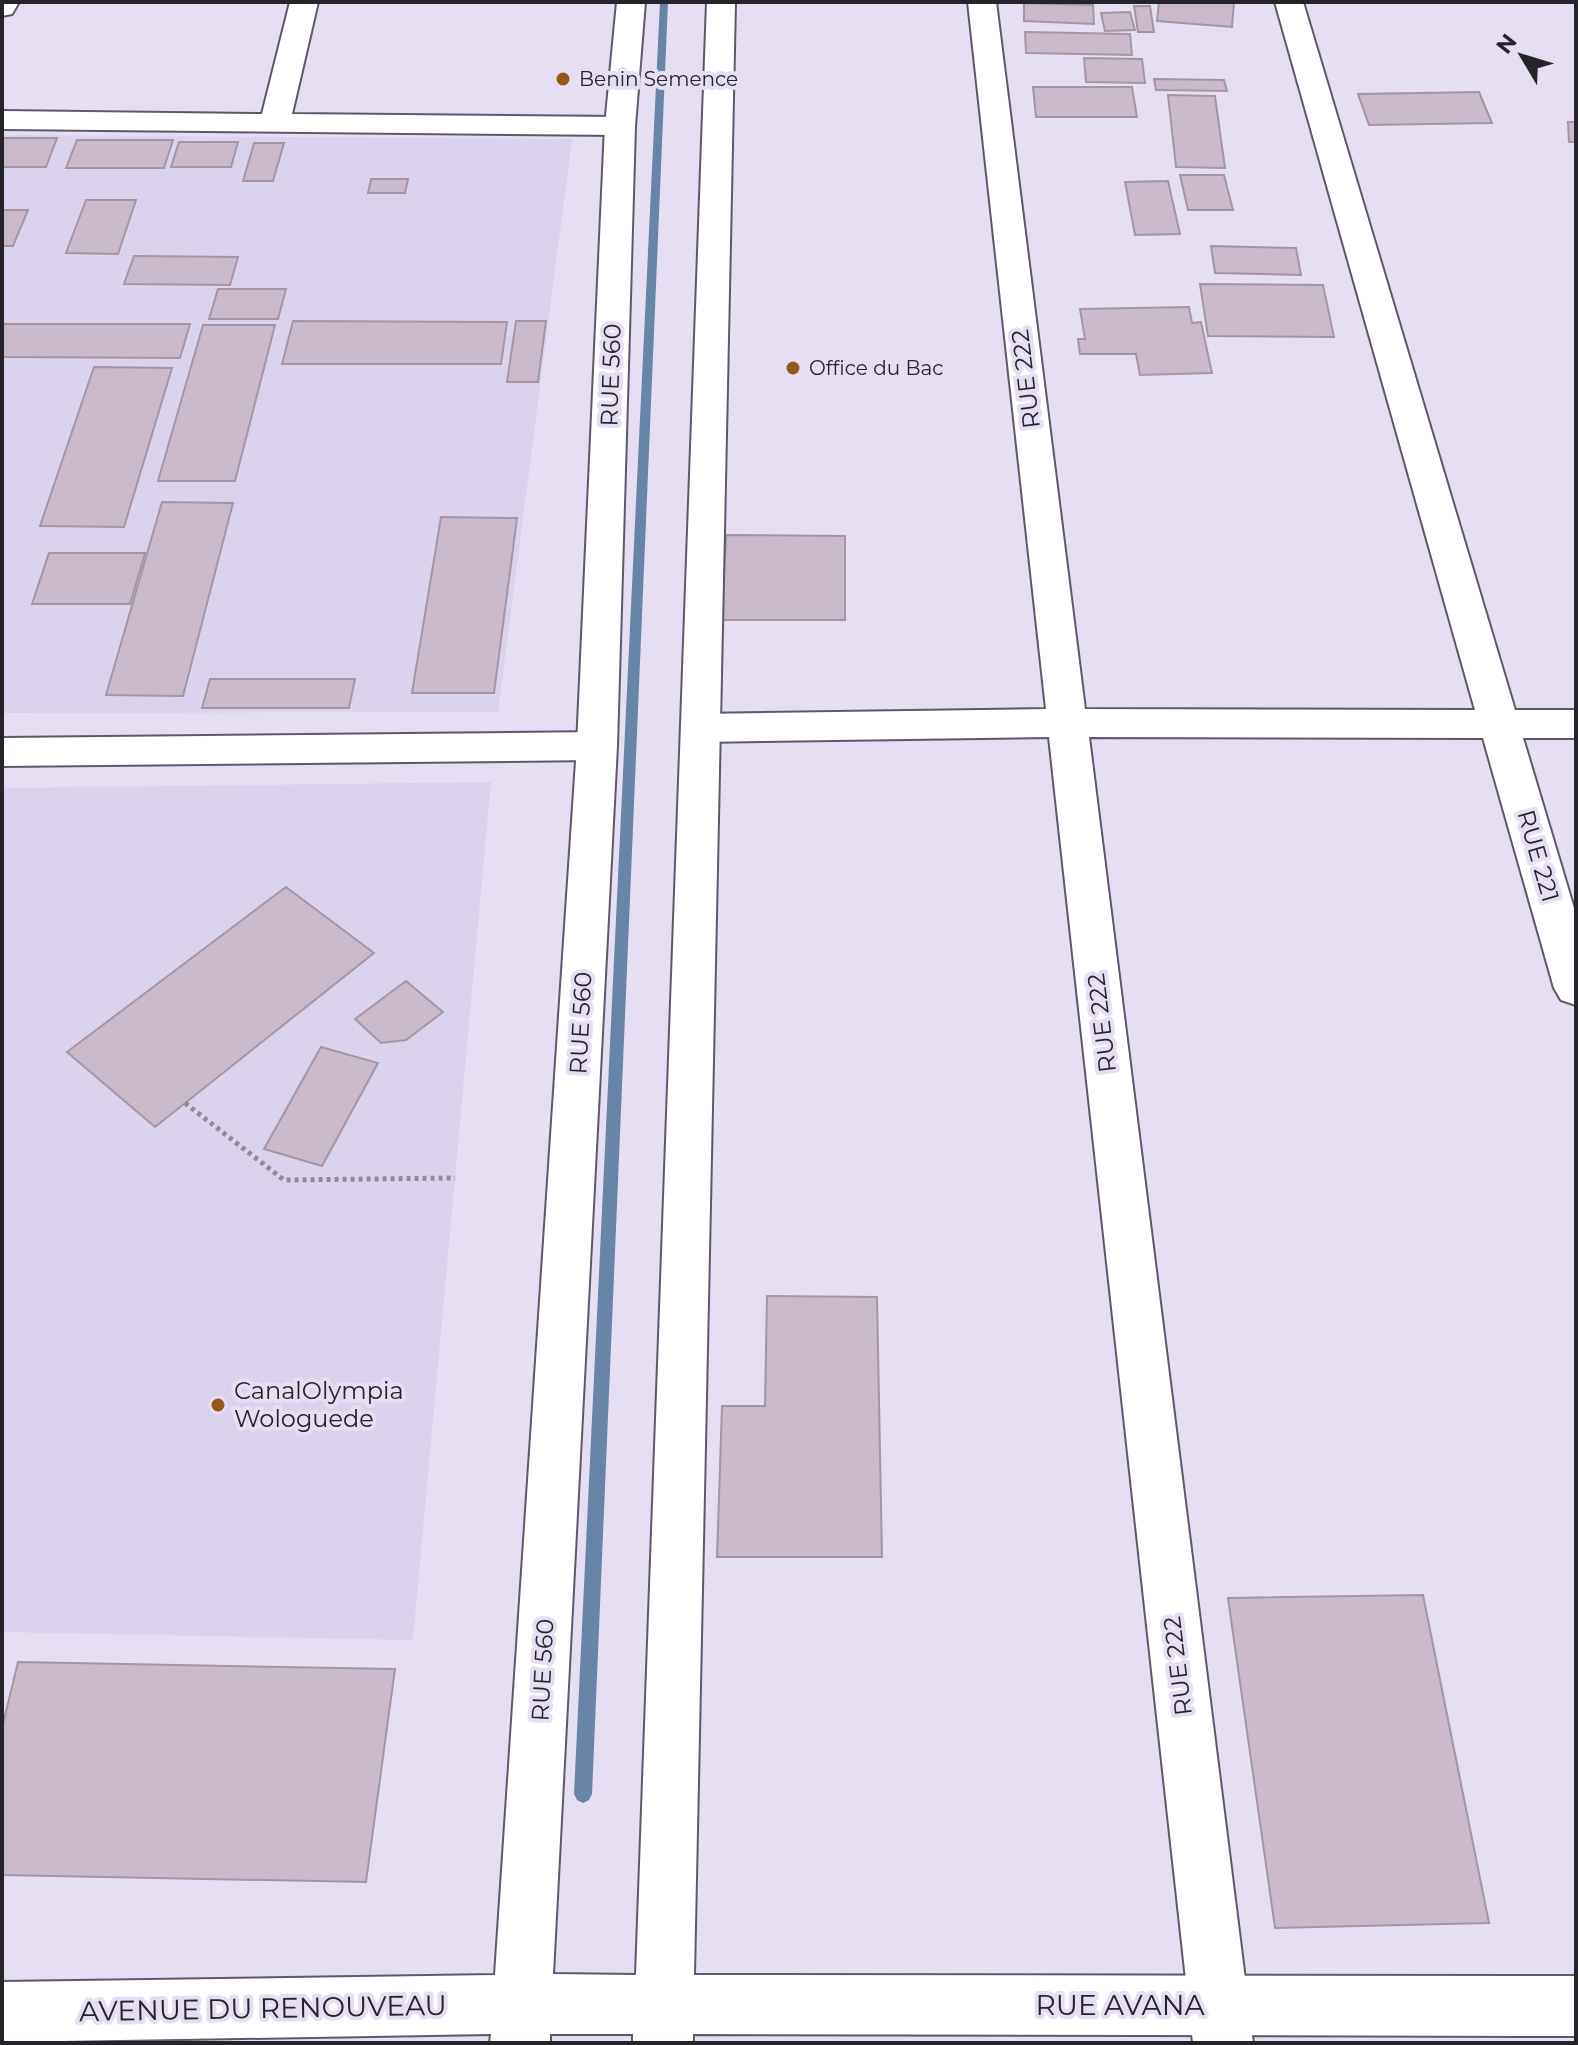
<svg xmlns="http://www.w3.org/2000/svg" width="1578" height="2045" font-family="Montserrat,sans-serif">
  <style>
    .built { fill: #dbd2ee }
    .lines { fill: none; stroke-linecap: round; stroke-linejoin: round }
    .stream { fill: #6885a8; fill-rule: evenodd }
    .building { fill: #c9b9ca; stroke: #a495a5; stroke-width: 2 }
    .minor-casing { stroke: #5e586a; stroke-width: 4 }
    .secondary-casing { stroke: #5e586a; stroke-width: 4 }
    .path { stroke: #8f8b99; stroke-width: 5; stroke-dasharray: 4 4; stroke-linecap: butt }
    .minor { fill: #fff; fill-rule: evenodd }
    .secondary { fill: #fff; fill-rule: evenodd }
    .poi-dot { fill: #94571a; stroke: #e6dff4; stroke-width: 3 }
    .labels { text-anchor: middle; stroke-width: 8; stroke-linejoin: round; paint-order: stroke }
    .far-poi-label { font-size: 20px; fill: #26242b; stroke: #e6dff4; text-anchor: start }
    .street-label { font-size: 24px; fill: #26242b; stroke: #e6dff4 }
    .poi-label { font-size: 24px; fill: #26242b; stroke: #e6dff4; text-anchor: start }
    .near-street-label { font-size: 28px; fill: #26242b; stroke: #e6dff4 }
  </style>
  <rect width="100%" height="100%" fill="#e6dff4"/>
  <path class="built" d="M2,135L572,139L498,712L2,713Z
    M491,782L413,1640L2,1632V788Z"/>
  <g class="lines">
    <path class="stream" d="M660,2H668L592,1794L589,1800L583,1803L577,1800L574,1794Z"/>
  </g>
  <path class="building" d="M1159,2H1234L1232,27L1157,21Z
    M1024,3L1093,5L1094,24L1024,21Z
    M1134,6H1150L1154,32H1138Z
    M1130,12L1135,30L1105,31L1101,13Z
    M1025,32L1130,34L1132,55L1026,53Z
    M1084,58L1142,59L1145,83L1086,82Z
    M1154,79L1224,80L1227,91L1156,90Z
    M1033,87H1132L1137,117H1036Z
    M1479,92L1492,123L1369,125L1358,94Z
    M1168,95L1215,96L1225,168L1176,167Z
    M1568,122H1576V142H1569Z
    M2,138H57L46,167H2Z
    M77,140H173L164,168H66Z
    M179,142H238L231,167H171Z
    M254,143H284L273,181H243Z
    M1180,175H1224L1233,210H1188Z
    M371,179H408L405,193H368Z
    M1168,181L1180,234L1135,235L1125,182Z
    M86,200H136L118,254L66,253Z
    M2,210H28L13,246H2Z
    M1211,246L1296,248L1301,275L1215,273Z
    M134,256L238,257L230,285L124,284Z
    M1200,284L1323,285L1334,337L1208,336Z
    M218,289H286L278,319H209Z
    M1189,307L1192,323L1201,322L1212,373L1140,375L1136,354H1080L1078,339H1085L1080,309Z
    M293,321L507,322L501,364H282Z
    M516,321H546L538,382H507Z
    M2,324H190L180,358L2,357Z
    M203,325H275L235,481H158Z
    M94,367L172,368L124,527L40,526Z
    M162,502L233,503L183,696L106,695Z
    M441,517L517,518L494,693H412Z
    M726,535L845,536V620H722Z
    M49,553H145L130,604H32Z
    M210,679H355L349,708H202Z
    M286,887L374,953L155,1127L67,1052Z
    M406,981L443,1012L406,1040L381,1043L355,1019Z
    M321,1047L378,1063L322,1166L264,1149Z
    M767,1296L877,1297L882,1557H717L722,1406H765Z
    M1423,1595L1489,1923L1275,1928L1228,1598Z
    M18,1662L395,1669L366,1882L2,1875V1728Z"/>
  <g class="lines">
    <g class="minor-casing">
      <path id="minor" d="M2,2H19L12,14L2,16Z
        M290,2H318L292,114L620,117L631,120L635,126L631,132L620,135L2,129V111L262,114Z
        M968,2H996L1085,709L1475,710L1275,2H1303L1515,710H1576V738H1523L1576,915V1005L1561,1000L1554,988L1483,738L1089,737L1253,2043H1193L1049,737L701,742L687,738L681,728L687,718L701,714L1046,709Z
        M597,732L611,736L617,746L611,756L597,760L2,766V738Z"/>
    </g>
    <g class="secondary-casing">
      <path id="secondary" d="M617,2H645L635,126L617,746L553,1974L636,1975L707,2H735L694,1975L1576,1976V2036L693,2034V2043H633V2034H550V2043H490L491,2034L2,2042V1982L495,1975L577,746L605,126Z"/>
    </g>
    <path class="path" d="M185,1103L284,1180L455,1178"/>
    <use href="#minor" class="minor"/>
    <use href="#secondary" class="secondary"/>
  </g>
  <g class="poi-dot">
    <circle cx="563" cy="79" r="8"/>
    <circle cx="793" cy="368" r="8"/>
    <circle cx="218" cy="1405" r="8"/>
  </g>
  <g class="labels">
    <g class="far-poi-label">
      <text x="579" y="86">Benin Semence</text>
      <text x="809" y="375">Office du Bac</text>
    </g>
    <g class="street-label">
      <text transform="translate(611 375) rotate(-88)" y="8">RUE 560</text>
      <text transform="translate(1026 379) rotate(-97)" y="8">RUE 222</text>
      <text transform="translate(1538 856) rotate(74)" y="8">RUE 221</text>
      <text transform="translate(581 1023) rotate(-87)" y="8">RUE 560</text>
      <text transform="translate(1102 1023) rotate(-97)" y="8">RUE 222</text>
      <text transform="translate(1178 1666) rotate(-97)" y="8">RUE 222</text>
      <text transform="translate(543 1670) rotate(-87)" y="8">RUE 560</text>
    </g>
    <g class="poi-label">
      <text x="234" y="1399">CanalOlympia<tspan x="234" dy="28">Wologuede</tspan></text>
    </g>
    <g class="near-street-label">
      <text x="1120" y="2015">RUE AVANA</text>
      <text transform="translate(263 2008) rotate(-1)" y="10">AVENUE DU RENOUVEAU</text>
    </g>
  </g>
  <rect width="1578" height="2045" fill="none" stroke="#26242b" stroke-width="8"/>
  <g transform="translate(1522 56) rotate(308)" stroke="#e6dff4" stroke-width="6" paint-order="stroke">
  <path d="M0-6L14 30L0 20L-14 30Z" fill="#26242b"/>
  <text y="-12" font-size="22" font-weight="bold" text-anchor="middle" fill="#26242b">N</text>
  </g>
</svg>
